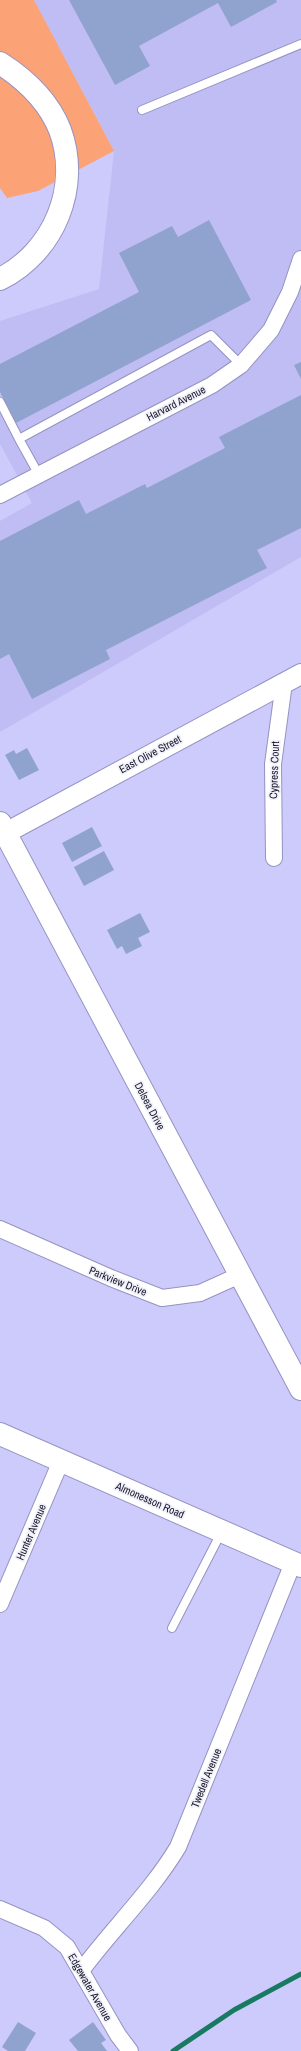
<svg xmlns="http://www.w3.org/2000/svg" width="301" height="2051" font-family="'Archivo Narrow',sans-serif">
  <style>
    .built { fill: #bfbdf3 }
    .green { fill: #fca277 }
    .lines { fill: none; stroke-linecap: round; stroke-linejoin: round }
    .stream { stroke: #187a62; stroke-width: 5 }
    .building { fill: #90a3ce }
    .service-casing { stroke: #9593c1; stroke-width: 10 }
    .minor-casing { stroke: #9593c1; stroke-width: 18 }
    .tertiary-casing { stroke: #9593c1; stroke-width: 22 }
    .secondary-casing { stroke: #9593c1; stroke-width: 24 }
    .primary-casing { stroke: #9593c1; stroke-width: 24 }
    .motorway-casing { stroke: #9593c1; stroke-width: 24 }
    .service { stroke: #fff; stroke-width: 8 }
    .minor { stroke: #fff; stroke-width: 16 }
    .tertiary { stroke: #fff; stroke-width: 20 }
    .secondary { stroke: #fff; stroke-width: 22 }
    .primary { stroke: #fff; stroke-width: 22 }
    .motorway { stroke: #fff; stroke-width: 22 }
    .labels { text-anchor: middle; stroke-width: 3.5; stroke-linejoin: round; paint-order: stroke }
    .street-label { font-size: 11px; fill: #181728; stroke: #f1f1fb }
  </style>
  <rect width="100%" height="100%" fill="#cdcbfc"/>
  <path class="built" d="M34,0H301V557L0,732V521L32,503L0,444V321L99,289L114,151Z"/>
  <path class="green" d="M0,0H34L114,151L38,191L7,198L0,188Z"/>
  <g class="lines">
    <path class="stream" d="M173,2051L234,2010L301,1974"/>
  </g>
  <path class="building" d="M69,0H276L277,2L231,27L218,3L139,46L150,66L115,85Z
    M209,220L251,300L16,423L0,392V364L139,292L119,253L172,226L178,237Z
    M301,362V379L294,365Z
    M301,395V528L257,550L267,568L106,650L110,659L32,699L9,654L0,659V541L79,500L86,514L145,484L147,488L225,448L219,437Z
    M27,748L39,770L19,780L5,755L14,750L16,754Z
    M92,827L102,846L72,862L62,843Z
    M104,851L114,870L84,886L74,867Z
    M140,913L150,932L138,938L142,946L126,954L122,946L117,949L107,930Z
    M18,2022L36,2033L25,2051H8L2,2047Z
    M93,2022L106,2040L101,2043L107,2051H78L69,2040Z"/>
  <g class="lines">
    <g class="service-casing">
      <path id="service" d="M142,110L301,44
        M0,402L19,439
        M39,475L19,439L211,335L241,365
        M172,1628L221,1533"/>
    </g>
    <g class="minor-casing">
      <path id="minor" d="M0,495L212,385L241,365L271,330L290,292L301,259
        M274,858L273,764L284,683
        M0,1229L111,1278L162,1298L200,1293L240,1275
        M0,1604L61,1461
        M0,1909L44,1928L67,1947L118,2035L130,2051
        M81,1971C112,1929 151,1892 178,1847L293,1563"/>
    </g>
    <g class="tertiary-casing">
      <path id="tertiary" d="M0,836L301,674"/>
    </g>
    <g class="secondary-casing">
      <path id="secondary" d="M0,1434L301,1566"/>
    </g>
    <g class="primary-casing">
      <path id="primary" d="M0,823L301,1389"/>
    </g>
    <g class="motorway-casing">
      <path id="motorway" d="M0,63C25,79 49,102 60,130C81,187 54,252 0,279"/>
    </g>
    <use href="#service" class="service"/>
    <use href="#minor" class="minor"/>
    <use href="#tertiary" class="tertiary"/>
    <use href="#secondary" class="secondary"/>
    <use href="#primary" class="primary"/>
    <use href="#motorway" class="motorway"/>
  </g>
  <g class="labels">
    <g class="street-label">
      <text transform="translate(176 403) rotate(-27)" y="4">Harvard Avenue</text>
      <text transform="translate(150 754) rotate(-28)" y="4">East Olive Street</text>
      <text transform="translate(274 770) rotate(-88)" y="4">Cypress Court</text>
      <text transform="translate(150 1106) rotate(62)" y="4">Delsea Drive</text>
      <text transform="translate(118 1281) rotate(22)" y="4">Parkview Drive</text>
      <text transform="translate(150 1500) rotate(24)" y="4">Almonesson Road</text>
      <text transform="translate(31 1532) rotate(-67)" y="4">Hunter Avenue</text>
      <text transform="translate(206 1778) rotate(-68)" y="4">Twedell Avenue</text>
      <text transform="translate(90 1987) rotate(60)" y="4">Edgewater Avenue</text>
    </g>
  </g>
</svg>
